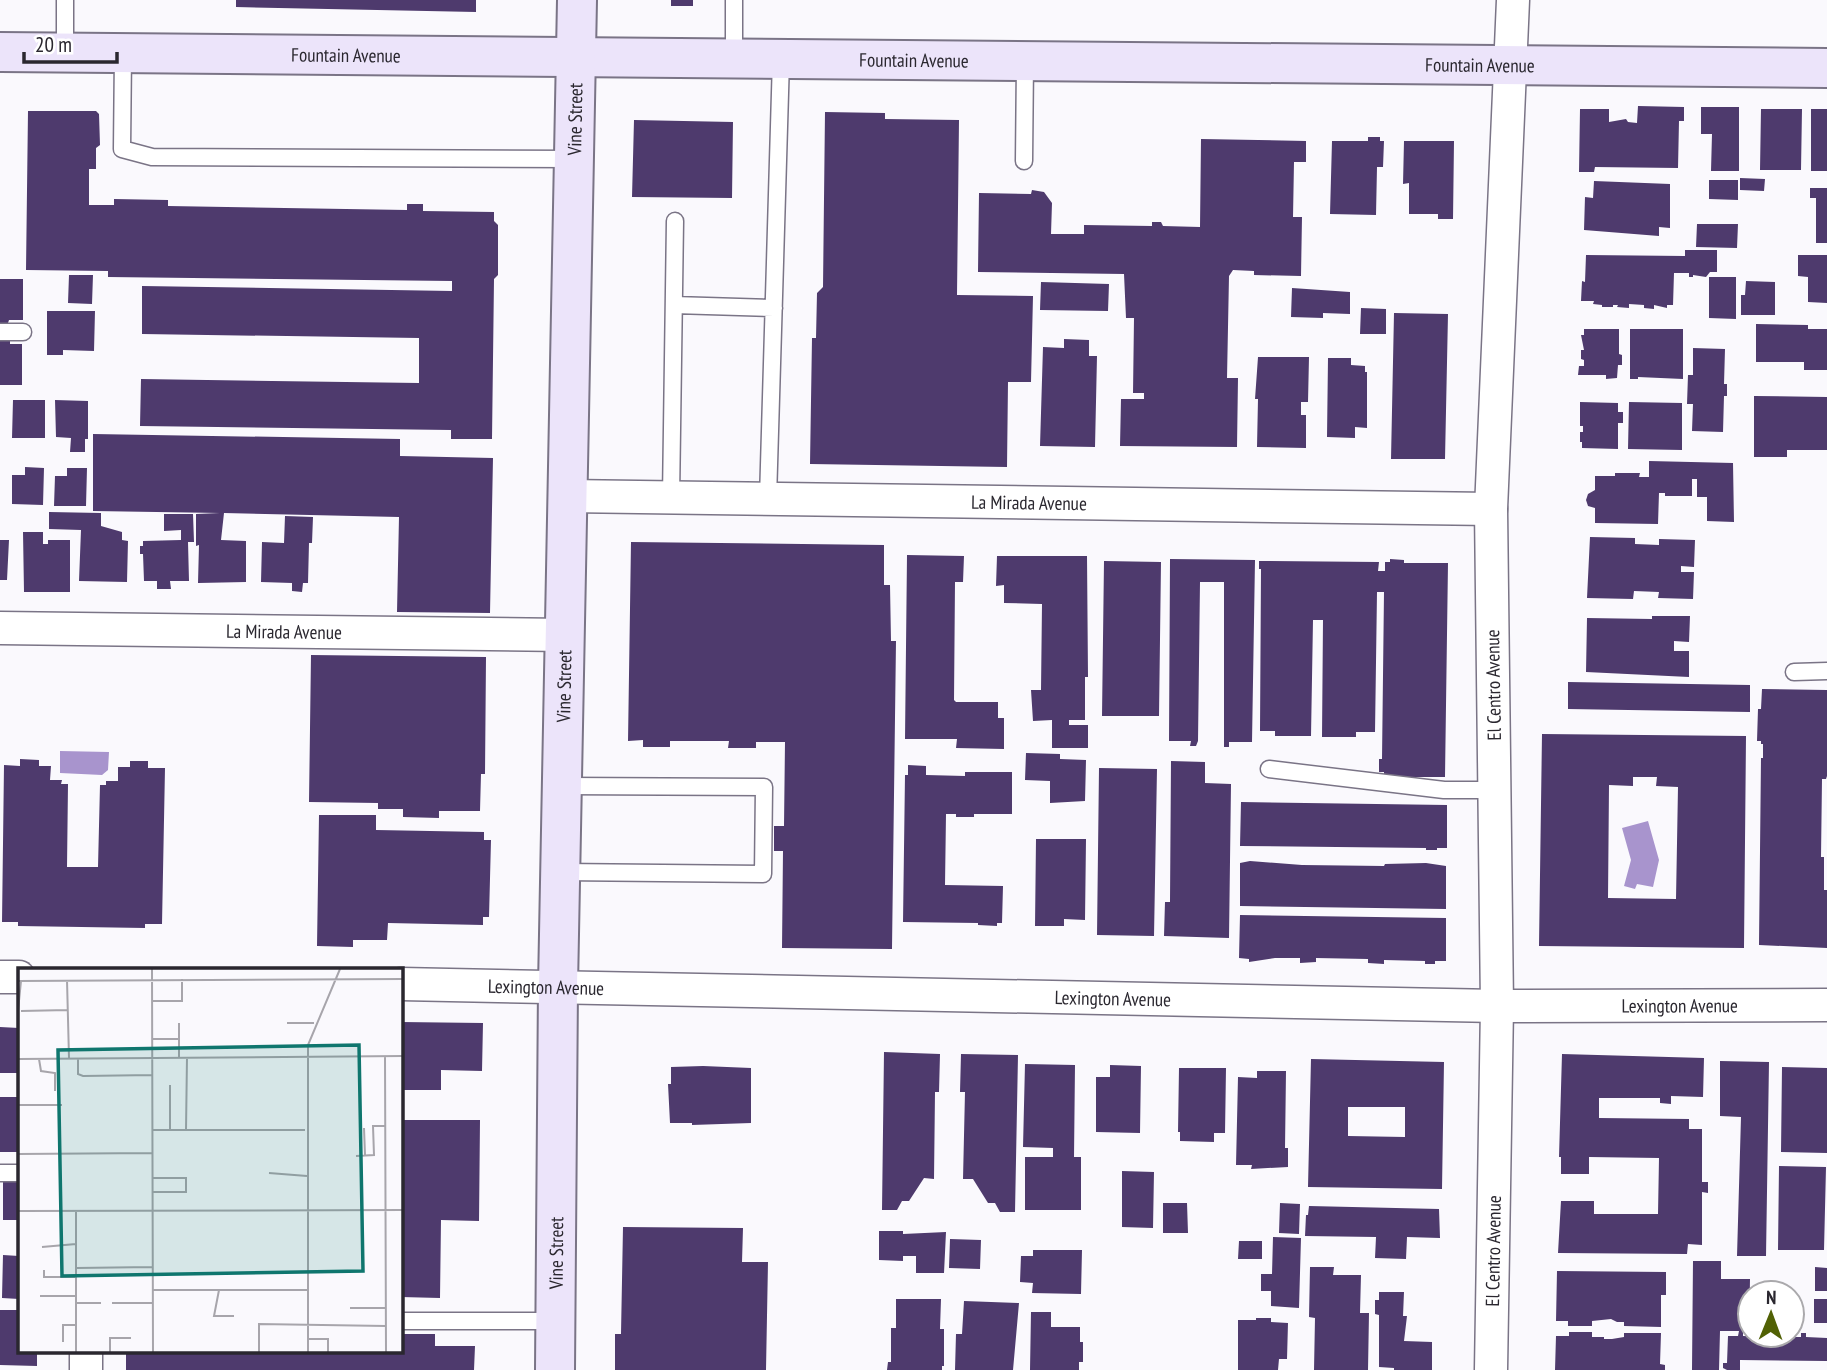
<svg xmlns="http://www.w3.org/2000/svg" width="1827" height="1370" font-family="'PT Sans Narrow',sans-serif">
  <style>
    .water { fill: #a894cd }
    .building { fill: #4e3a6d; fill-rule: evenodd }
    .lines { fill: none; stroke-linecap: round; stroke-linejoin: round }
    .lane-casing { stroke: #7a7486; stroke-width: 19 }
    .street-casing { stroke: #7a7486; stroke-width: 35 }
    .secondary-casing { stroke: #7a7486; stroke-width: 42 }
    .lane { stroke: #fff; stroke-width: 16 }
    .street { stroke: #fff; stroke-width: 32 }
    .secondary { stroke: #ece4fa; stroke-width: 38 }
    .labels { text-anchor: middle; stroke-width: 7; stroke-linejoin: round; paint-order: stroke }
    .street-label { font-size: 19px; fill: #2a272f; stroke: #fff }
    .inset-road { fill: none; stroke: #a7a5ab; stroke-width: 2 }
    .view { fill: #0f766e; fill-opacity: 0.15; stroke: #0f766e; stroke-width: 3.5 }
    .inset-edge { fill: none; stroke: #2a272f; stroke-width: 3.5 }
  </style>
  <rect width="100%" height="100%" fill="#faf9fd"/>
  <path class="water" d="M60,751L109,752L108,770L102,775L60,773Z
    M1648,821L1659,860L1653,887L1637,884L1635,889L1624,886L1631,860L1622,828Z"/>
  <path class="building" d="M236,0H476V12L236,7Z
    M671,0H693V6H671Z
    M1638,106L1684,107V121H1679L1678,168L1595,167L1594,172H1579L1580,109H1609V122L1626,119L1628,122L1637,123Z
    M1701,107H1739V171H1711L1712,134H1701Z
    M1761,109H1802L1801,170H1760Z
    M1811,109H1827V171H1811Z
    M28,111H96L99,114L100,145L96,148V169H89V205H114V199L168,200V206L407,210V204H423V211L494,212V221L498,225V275L494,279L492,439H451V430L140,426L141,379L419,383V338L142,334V286L452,291V281L108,277V271L26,270Z
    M825,112L885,113V119L959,120L957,295L1033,296L1031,382H1008L1007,467L810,464L812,338H816L817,293L823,287Z
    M634,120L733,122L732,198L632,197Z
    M1368,137H1380V141H1384L1383,167H1377L1376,215L1330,214L1332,141H1368Z
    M1201,139L1306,141V162H1294L1293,217H1302L1301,276L1254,275V271L1233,270L1229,276L1227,378H1238L1237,447L1120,446L1121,399H1144V393H1133L1134,318H1126L1124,274L978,272L979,193L1031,194L1032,190L1044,192L1052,203L1051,234H1084V225L1152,226V222H1161L1163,226L1200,227Z
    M1404,141H1454L1453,219H1438V214H1409V183L1403,184Z
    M1740,178L1765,179L1764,191L1740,190Z
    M1709,180H1738V200L1709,199Z
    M1594,181L1670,184V228L1659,227V236L1584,230L1585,197L1593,198Z
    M1810,188H1827V243H1816V198H1810Z
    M1697,224H1738L1737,248L1696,247Z
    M1685,250H1717V272H1710L1706,277L1693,275V277H1689V273H1674L1673,305H1667V308L1654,305V309L1644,308V305L1629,304V308L1617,307L1618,305H1613V307H1602V305L1593,304L1594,301H1581L1582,281L1585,282L1586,255L1685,256Z
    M1798,255H1827V303L1808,302V277L1798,276Z
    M69,275H93L92,304L68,303Z
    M1709,277H1736V319L1709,318Z
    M0,279H23V320H9L8,323H0Z
    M1746,281L1775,282V315H1741V295H1745Z
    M1041,282L1109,284L1108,311L1040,310Z
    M1292,288L1350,292V314L1323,313V318L1291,317Z
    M1361,308L1386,309V334H1360Z
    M47,311H95L94,351L63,350V355H47Z
    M1394,313L1448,314L1445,459H1391Z
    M1756,324L1808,325V329H1827V370H1804V362H1756Z
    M1584,329H1619V354L1622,355V365H1618L1617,378L1606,379V375H1578L1579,366H1584V360L1581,359V350H1584L1581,335H1584Z
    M1630,329H1683V379L1638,377V379H1630Z
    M1064,339L1089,340V356H1097L1095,447L1040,446L1043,347L1064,348Z
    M0,340H10V344H22V385H0Z
    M1693,348L1725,349L1724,384H1727V396H1724L1723,432L1692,431L1693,404H1687L1688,375H1693Z
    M1258,357H1309L1308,402H1301V415H1306V448L1257,447L1258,399H1255Z
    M1328,358H1351V365L1365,366V372H1367V428L1355,427V438L1327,437Z
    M1754,396L1827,397V450H1787V457H1754Z
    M13,400H45V438H12Z
    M55,400L88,401V439H85V452H70L71,438L56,437Z
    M1580,402L1618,403V412H1623V423H1618V449L1582,448V442H1580V432H1583V426H1580Z
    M1629,402L1682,403V450L1628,449Z
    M93,434L400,439V456L493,458L490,613L397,612L399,517L224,513L221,540L246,541V582L198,583L199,545L196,546V514L220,513L93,511Z
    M1649,461L1733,463L1734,522L1707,521V497H1697V479H1692V496H1665V493H1659L1658,524L1595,523V508L1588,506L1586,500L1588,494L1595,490V476H1615V473H1640L1639,477H1649Z
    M25,467L44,468L43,505L12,504V475H25Z
    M67,468H87L86,506H54L55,476H67Z
    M49,512L101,513V526L122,532V540L128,541L127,582L79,581L81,530L49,529Z
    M164,514H193L194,542H188L189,581H170L171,589H157V581H144L143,554H140V546H143V541L181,540V530L164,531Z
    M285,516L313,517L312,543H309L308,583H303L302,592L292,591V583L261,582L262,542L284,543Z
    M23,532H43V544H48V540H70V592H24Z
    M1590,537L1635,538V544L1659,545V539L1695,540L1694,567L1681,566V572H1694L1693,599L1658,598L1659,592L1634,591L1633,599L1587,598Z
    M0,540H9L7,580H0Z
    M631,542L884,545V585H890L891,641H896L892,949L782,948L783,851H774V826H784L785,742H756V748H728L729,741H670V747H643V740L628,741Z
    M907,555L964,556L963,582H955L954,700L956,702H998V718H1004V749L956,748L957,739H905Z
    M997,556H1087L1088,677H1085V720H1069V725H1088V748H1052V720L1033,721L1031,690H1041L1042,604L1004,603V585L996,586Z
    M1170,559L1255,560L1252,742H1229V747H1224V582H1200L1198,741L1196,746H1190L1191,741H1169Z
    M1390,559L1404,560V563H1448L1445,777H1384V772H1379V759H1382L1384,592H1377L1375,732H1356V737H1322L1323,620H1313L1311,736H1275V731H1260L1261,569H1259V561L1379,562L1378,571H1385V562H1390Z
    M1104,561L1161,562L1159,716H1102Z
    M1652,616H1690L1689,642L1674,641V651H1689V677L1586,672L1587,618L1652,619Z
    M311,655L486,657L485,774H481L480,811H439V818L403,817V809H378V803L309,802Z
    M1568,682L1750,685V712L1568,709Z
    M1762,689L1827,690V776L1826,779H1822L1821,857H1824V890H1827V948L1759,945L1761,758H1763V744H1761V741H1757L1758,709H1761Z
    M1542,734L1746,736L1744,948L1539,946ZM1633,777H1657L1656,786L1678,787L1676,899L1608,898L1609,785L1633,786Z
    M1026,753L1060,754V759L1086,760L1085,801L1050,803V781L1025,780Z
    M20,759L39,760V766H51L50,780H62L61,784H68L67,867H98L100,785H106V781H118V767H130V761H148V768H165L162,924H145V928L18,926V922H2L4,765L20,766Z
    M1171,761L1205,762V783L1231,784L1229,938L1164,936L1165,902H1170Z
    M908,765L926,766V775L965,776V772H1012V814H974V817H956V814H946L945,885L1003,886L1002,923H997V926L978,925V923L903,922L905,775H908Z
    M1099,768L1157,769L1154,936L1097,935Z
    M1241,802L1447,805V848H1437V850H1426V848L1240,846Z
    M319,815H376V830L484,832V840H491L489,917H483V925L388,923L387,940H353V947L317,946Z
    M1036,839H1086L1085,920L1064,919V926H1035Z
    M1250,861L1302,865L1384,866L1385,864L1426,863L1446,866V909L1240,906V863Z
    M1240,915L1446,918V961H1435V964H1425V961L1384,960V964L1368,963V959L1316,958V962L1300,963V958H1275L1249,962V959L1239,958Z
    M401,1022L483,1023L482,1071L441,1070V1090H401Z
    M0,1027L19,1028V1073H0Z
    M884,1052L940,1054L939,1092H935L934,1179L924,1178L909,1201H902L897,1210H882Z
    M961,1054L1018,1055L1015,1212H1000L995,1203H988L973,1179H963L965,1092H960Z
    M1562,1054L1704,1058L1703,1097L1671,1096V1104L1660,1103V1098H1599V1118L1689,1119V1129H1702V1182H1708V1193L1702,1192V1245L1688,1244L1687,1254L1558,1253L1561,1201H1594V1214H1658L1659,1158L1589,1157V1174H1561V1157H1559Z
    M1311,1059L1444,1062L1442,1189L1308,1187ZM1348,1107H1405V1137L1348,1136Z
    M1720,1061L1769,1062L1766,1256H1737L1741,1117L1720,1116Z
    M1025,1064L1075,1065L1074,1157H1081V1210H1025V1157H1053V1148L1023,1147Z
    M1110,1065L1141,1066L1140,1133L1096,1132V1077H1110Z
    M703,1066L751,1068V1123L692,1125V1123H670L668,1084H671V1067Z
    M1782,1067L1827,1068V1153L1781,1152Z
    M1179,1068H1226L1225,1133H1214V1142L1180,1141V1132H1178Z
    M1257,1071H1286L1285,1148H1288V1167L1251,1169L1252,1165H1236L1238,1077L1257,1078Z
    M0,1097H19V1152H0Z
    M401,1120H480L479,1221L441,1220L440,1298L401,1297Z
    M1779,1166L1826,1167L1824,1250H1778Z
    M1122,1171L1154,1172L1153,1228L1122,1227Z
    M3,1178H19V1220H3Z
    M1163,1203H1187L1188,1233H1163Z
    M1280,1203L1300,1204L1299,1234L1279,1233Z
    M1309,1206L1439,1209L1440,1238L1407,1237L1406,1259L1375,1258L1376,1237L1305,1236L1306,1215H1308Z
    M623,1227L743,1228L742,1262H768L766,1370H615V1334H621Z
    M879,1231H903V1234L946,1232L944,1273H916V1256H903V1261L879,1260Z
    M1273,1237L1301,1238L1299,1308L1271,1306V1291H1261V1274H1272Z
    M950,1239L981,1240L980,1269L949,1268Z
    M1239,1241H1262V1259H1238Z
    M1033,1250H1082L1081,1294L1032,1293L1033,1283L1020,1282L1021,1256H1033Z
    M3,1255L19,1256V1299L2,1298Z
    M1693,1261H1721V1279H1750L1749,1331H1743V1336L1776,1337V1335H1781V1337H1801V1333H1806V1337L1827,1338V1361L1740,1360V1370H1727L1723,1368V1363H1727L1728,1336H1738L1739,1331H1720L1719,1370H1692Z
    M1310,1267H1334L1333,1275H1361L1360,1313H1369L1368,1370H1314L1315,1318L1309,1317Z
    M1815,1267L1827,1268V1291H1815Z
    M1557,1271L1666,1272V1295H1661V1327L1624,1326V1322H1617L1611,1319L1592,1321V1326H1568V1321H1556Z
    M1379,1292H1404L1403,1316H1407L1404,1341L1432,1342V1370H1394V1368L1379,1367V1315L1375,1314V1300H1379Z
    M896,1299H941L940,1329H944V1366H942V1370H887L888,1362H891V1328H896Z
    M1814,1299H1827V1323H1814Z
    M964,1301L1019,1303L1013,1370H955L956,1334H962Z
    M0,1310H19V1351H37V1366L0,1365Z
    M1031,1312H1051V1327H1080V1342H1083V1362H1079V1370H1030Z
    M1256,1318H1271V1322L1288,1323L1287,1359H1279L1278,1370H1238V1320H1256Z
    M1569,1332H1592V1337H1604V1339H1612L1624,1337V1333H1661L1660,1364L1665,1365V1370H1555L1556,1336H1569Z
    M401,1334H435V1346H475L474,1370H126V1351H401Z"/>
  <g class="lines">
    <g class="lane-casing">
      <path id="lane" d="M65,0V52
        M123,53L122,149L152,157L574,159
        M734,58V0
        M1024,161L1025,61
        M674,305L774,308
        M0,332H23
        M671,498L675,221
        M768,499L781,59
        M1794,672L1827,671
        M1269,769L1444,790H1494
        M561,872L763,874L764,787L563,786
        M0,1173H19
        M401,1321H555"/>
    </g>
    <g class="street-casing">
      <g id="street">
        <path id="s1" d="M567,496L1491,509"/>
        <path id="s2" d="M0,628L566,635"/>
        <path d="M0,977H19"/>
        <path id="s3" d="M401,984L1497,1006L1827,1005"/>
        <path d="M86,1370V1351"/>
        <path id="s4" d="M1491,1370L1497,1006L1491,509L1513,0"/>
      </g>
    </g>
    <g class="secondary-casing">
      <g id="secondary">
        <path id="s5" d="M0,52L1827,68"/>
        <path id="s6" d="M555,1370L558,986L577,0"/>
      </g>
    </g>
    <use href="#lane" class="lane"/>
    <use href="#street" class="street"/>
    <use href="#secondary" class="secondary"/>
  </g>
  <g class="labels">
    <g class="street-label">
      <text dy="7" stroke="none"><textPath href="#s5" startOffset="346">Fountain Avenue</textPath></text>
      <text dy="7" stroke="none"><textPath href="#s5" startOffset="914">Fountain Avenue</textPath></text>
      <text dy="7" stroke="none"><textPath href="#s5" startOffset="1480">Fountain Avenue</textPath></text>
      <text dy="7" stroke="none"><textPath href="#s6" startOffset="1251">Vine Street</textPath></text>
      <text dy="7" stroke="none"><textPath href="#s1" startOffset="462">La Mirada Avenue</textPath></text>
      <text dy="7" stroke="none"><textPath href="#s2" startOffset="284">La Mirada Avenue</textPath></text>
      <text dy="7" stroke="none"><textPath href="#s6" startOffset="684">Vine Street</textPath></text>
      <text transform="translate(1493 685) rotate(-91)" y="7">El Centro Avenue</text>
      <text dy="7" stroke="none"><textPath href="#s3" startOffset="145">Lexington Avenue</textPath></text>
      <text dy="7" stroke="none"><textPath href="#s3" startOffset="712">Lexington Avenue</textPath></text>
      <text dy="7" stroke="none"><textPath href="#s3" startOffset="1279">Lexington Avenue</textPath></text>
      <text dy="7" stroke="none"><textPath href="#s6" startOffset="117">Vine Street</textPath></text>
      <text dy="7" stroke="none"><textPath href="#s4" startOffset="119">El Centro Avenue</textPath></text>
    </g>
  </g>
  <g transform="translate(18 968)">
    <rect width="385" height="385" fill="#faf9fd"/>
    <path class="inset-road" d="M134,1L135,384M49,12L51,90M0,13L385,11M135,33H164V11M0,43L3,13M3,43L50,42M161,55V89M269,55H296M135,71H161M367,88L368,384M60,90V106L65,108L135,107M0,91L385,88M21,91L23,103L37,105V123M152,117V162M0,137H44M346,160L347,187M135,162H287M168,162L169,89M0,186L135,185M338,188L356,187L355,158H368M251,205L289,208M135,224H168V210H135M0,243L385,242M58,243V384M24,279L58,276M58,300L135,299M26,302V309H58M135,322H290M201,322L196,348H216M22,328H58M58,335H83M94,335H135M332,340H368M290,371H310V384M45,374V357H58M92,384V370H113M241,384V356L368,358M290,384V77L322,1"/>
    <path class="view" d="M341,77L345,303L44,308L40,82Z"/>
    <rect width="385" height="385" class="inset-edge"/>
  </g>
  <g transform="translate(1771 1314) rotate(1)"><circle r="33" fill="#ffffff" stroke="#aaa9ac" stroke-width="2"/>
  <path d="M0-5L12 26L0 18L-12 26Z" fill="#516105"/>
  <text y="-10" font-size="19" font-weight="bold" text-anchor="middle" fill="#2a272f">N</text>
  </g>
  <path d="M24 52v10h93v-10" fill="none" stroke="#2a272f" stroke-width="3.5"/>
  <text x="35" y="52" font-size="21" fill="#2a272f" stroke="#ffffff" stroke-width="5" paint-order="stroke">20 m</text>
</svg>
